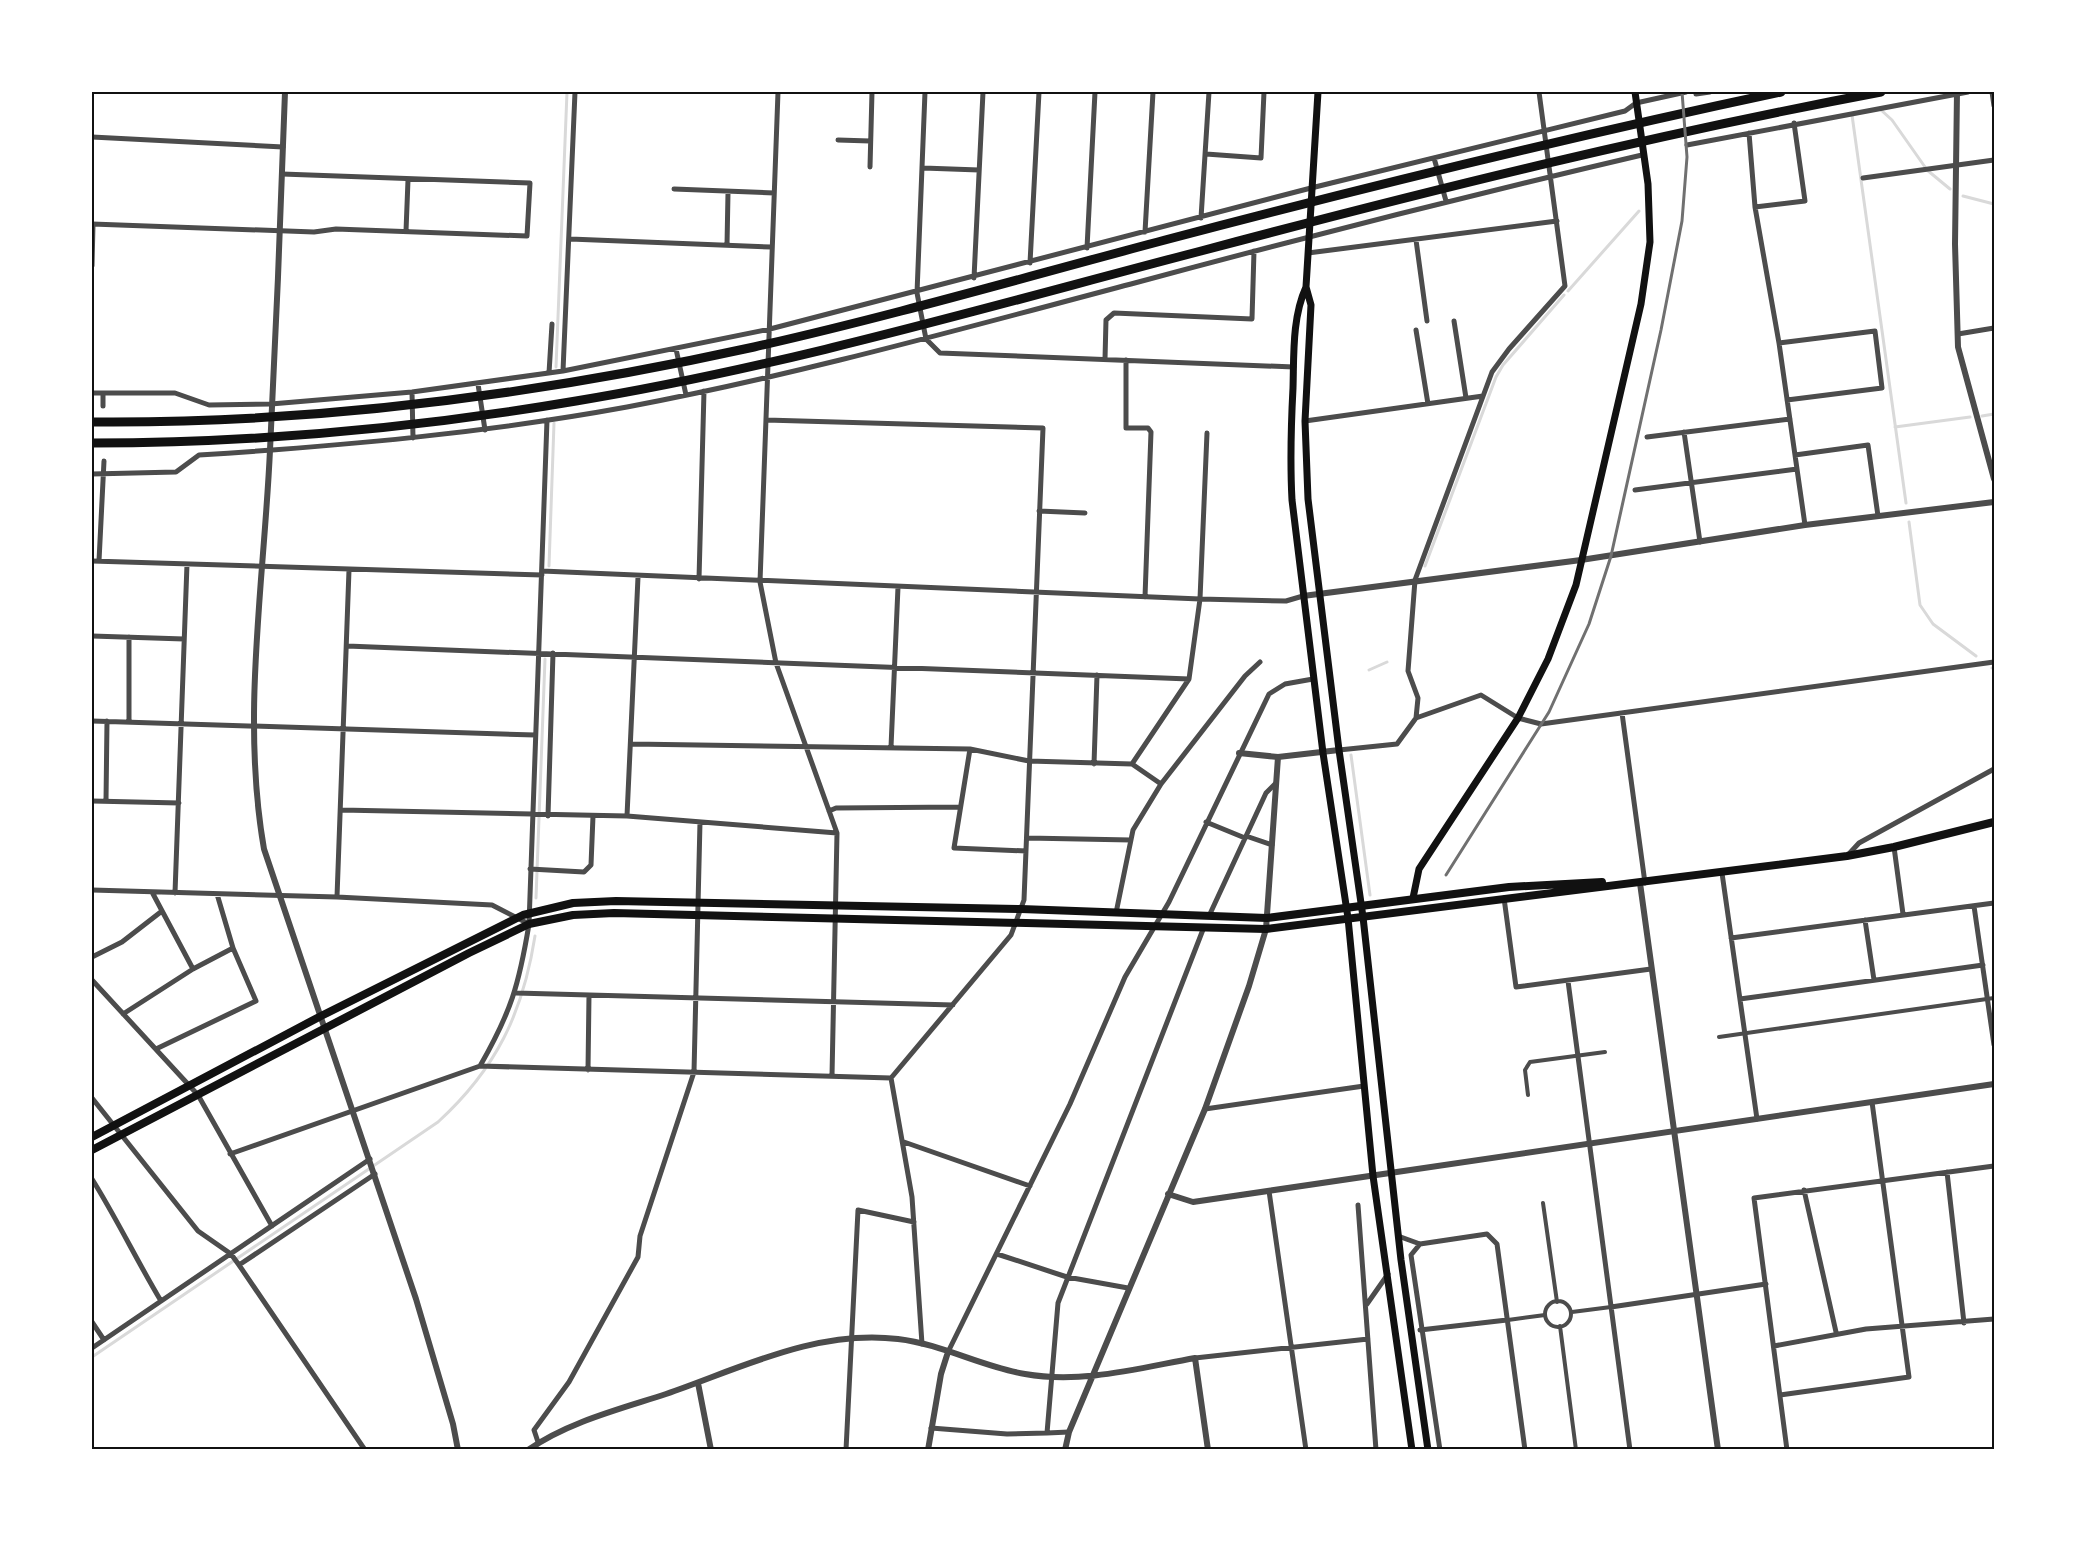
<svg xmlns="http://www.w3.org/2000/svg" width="2086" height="1541" font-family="'Libre Baskerville',serif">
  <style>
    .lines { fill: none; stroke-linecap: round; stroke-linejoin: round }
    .stream { stroke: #d9d9d9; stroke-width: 3 }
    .pedestrian { stroke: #4c4c4c; stroke-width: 4 }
    .minor { stroke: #4c4c4c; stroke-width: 5 }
    .tertiary { stroke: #4c4c4c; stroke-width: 6 }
    .secondary { stroke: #111; stroke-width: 7 }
    .trunk { stroke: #111; stroke-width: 8 }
    .motorway { stroke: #111; stroke-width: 9 }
    .rail { stroke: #707070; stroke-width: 3 }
    .neatline { fill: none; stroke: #111; stroke-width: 2 }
  </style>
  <rect width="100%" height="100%" fill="#fff"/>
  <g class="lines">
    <path class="stream" d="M1881,110L1892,120L1925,167
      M1852,115L1906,503
      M1927,170L1950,189
      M1963,196L1994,204
      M1568,291L1639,211
      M556,367L567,92
      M1982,416L1994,414
      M1895,427L1970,417
      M1909,522L1920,605L1933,624L1976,656
      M549,566L554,423
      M1425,566L1496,377L1503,365L1564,295
      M1992,668L1994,669
      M1369,670L1387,662
      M1351,755L1370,895
      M536,898L545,659
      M92,1357L438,1122C496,1069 523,1013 535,936"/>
    <path class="pedestrian" d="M1719,1037L1994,998
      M1528,1095L1525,1070L1530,1062L1605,1052
      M1543,1203L1557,1302
      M1545 1314a13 13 0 1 1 26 0a13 13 0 1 1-26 0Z
      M1572,1312L1611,1307
      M1508,1320L1545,1315
      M1560,1326L1576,1450"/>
    <path class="minor" d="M778,92L760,582L776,663L837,833L832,1076
      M925,92L917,293L926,339L940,353L1294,367
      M1696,92V94L1710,92
      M1992,92L1994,106
      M1749,133L1755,207L1779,343L1805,525
      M92,137L283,147
      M838,140L870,141
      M1687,145L1968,92
      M1206,154L1261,158L1264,92
      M1434,158L1446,201
      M870,167L872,92
      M923,168L979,170
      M1863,178L1994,160
      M674,189L774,193
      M1755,207L1805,201L1794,123
      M1201,218L1209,92
      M92,224L314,232L336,229L527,236L530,183L282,174
      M406,231L408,180
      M1145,232L1153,92
      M570,239L771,247
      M1416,240L1427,321
      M727,245L728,193
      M1087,248L1095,92
      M1308,253L1557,221
      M1030,263L1039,92
      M92,266L93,224
      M974,278L983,92
      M1454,321L1466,398
      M1416,330L1428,404
      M1958,334L1994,328
      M1779,343L1875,331L1882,388L1787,400
      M676,349L686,395
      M1105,359L1106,320L1114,313L1252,319L1254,251
      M1126,360V428H1148L1151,432L1145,597
      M563,371L575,92
      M549,373L552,324
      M478,384L485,430
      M412,392L413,438
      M92,393H175L209,405L271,404L412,392L563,371L770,329L1311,188L1625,111L1636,103L1686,92
      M103,393V406
      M1305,421L1483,396
      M1684,432L1700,542
      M1647,437L1790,419
      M1795,455L1868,445L1878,516
      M92,474L176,472L199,455C343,446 485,433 627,407C797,375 964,328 1131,284C1301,238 1471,195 1642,155
      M1635,490L1797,469
      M1039,511L1085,513
      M92,561L542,575
      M99,561L104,461
      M542,571L1200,599L1286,601L1303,596
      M699,579L704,391
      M92,636L184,639
      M347,646L1189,679
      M1622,713L1645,883
      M1416,718L1418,698L1408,671L1415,580L1492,372L1509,349L1565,286L1539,92
      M92,721L535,735
      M129,722V637
      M632,744L970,749L1029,761L1132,764L1189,679L1200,599L1207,433
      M891,747L898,587
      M970,749L954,848L1026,851
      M1339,750L1397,744L1416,718L1481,695L1518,718L1541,724L1994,662
      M1094,764L1097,675
      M1161,784L1245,676L1260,662
      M92,801L179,803
      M106,801L107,721
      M341,810L627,816L837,833
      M829,811L836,808L960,807
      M548,816L553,653
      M627,816L638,577
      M1206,822L1245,838
      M1246,836L1272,845
      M1027,838L1131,840
      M1894,847L1903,914
      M1847,856L1859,843L1994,769
      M530,869L584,872L591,865L593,816
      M1722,873L1757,1119
      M92,890L337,897L492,905L529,924
      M152,892L193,969
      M175,893L187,564
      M337,897L349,570
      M1504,898L1516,987L1651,969
      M1974,906L1994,1045
      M1116,913L1133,830L1161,784L1132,764
      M1209,916L1266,793L1276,783
      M1865,920L1874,980
      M1731,938L1994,903
      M92,957L122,942L162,911
      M92,980L198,1095L272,1226
      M1568,981L1630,1450
      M516,993L953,1005
      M1740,999L1983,965
      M123,1014L193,969L233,948
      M156,1049L256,1001L233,948L217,894
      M480,1066C511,1012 519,985 529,924L547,420
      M588,1070L589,995
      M891,1078L912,1197L922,1344
      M92,1098L198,1231L231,1254L239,1265L365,1450
      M1205,1109L1364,1086
      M904,1142L1030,1186
      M230,1154L480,1066L891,1078L1011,935L1024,900L1043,428L766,420
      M1947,1172L1964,1323
      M92,1179C117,1219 137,1261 161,1301
      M1804,1190L1836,1332
      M1269,1191L1306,1450
      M1358,1205L1376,1450
      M1398,1236L1420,1244L1487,1234L1497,1244L1525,1450
      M1420,1244L1411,1255L1440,1450
      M997,1254L1067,1277L1128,1288
      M239,1265L375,1174
      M1367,1304L1388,1274
      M1611,1307L1766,1284
      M92,1322L104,1340
      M1420,1330L1507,1320
      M1774,1346L1866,1329L1994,1319
      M92,1348L370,1159
      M948,1352L1070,1104L1125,977L1169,902L1269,694L1285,684L1313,679
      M1195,1358L1368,1339
      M1780,1395L1909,1377L1872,1102
      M931,1428L1007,1434L1047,1433L1058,1303L1204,927
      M1047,1433L1069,1432
      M538,1442L534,1430L569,1382L638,1257L640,1236L694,1072L700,822
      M846,1450L858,1210L914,1222
      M1787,1450L1754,1198L1994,1166"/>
    <path class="tertiary" d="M285,92C281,211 276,331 270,450C264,582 241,718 264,849L416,1299L453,1424L458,1450
      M1957,92L1955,244L1958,347L1994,479
      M1303,596L1581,560L1805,525L1994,502
      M1239,753L1278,757L1339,750
      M1640,883L1718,1450
      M1168,1194L1193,1202L1994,1084
      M698,1383L711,1450
      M528,1450C568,1422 620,1409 666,1394C741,1368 817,1329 898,1339C942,1344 982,1367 1025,1374C1082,1384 1139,1368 1195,1358L1208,1450
      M928,1450L941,1374L948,1352
      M1065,1450L1069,1432L1205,1109L1249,986L1266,929L1278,757"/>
    <path class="secondary" d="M1318,92L1306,287L1311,305L1305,421L1308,499L1339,750L1363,917L1401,1260L1428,1450
      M1306,287C1292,318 1294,355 1293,388C1291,426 1290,463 1292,500L1323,753L1348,918L1373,1176L1412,1450
      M1413,898L1419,869L1518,718L1548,659L1576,585L1641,304L1650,242L1648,184L1635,92"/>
    <path class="trunk" d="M92,1137L321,1016L523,915L573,903L616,901L1021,909L1267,918L1509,887L1602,882
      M92,1150L469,953L529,924L573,915L614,913L1266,929L1847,856L1894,847L1994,822"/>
    <path class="motorway" d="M92,422C315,424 536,395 754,347C892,316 1029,276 1165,240C1370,186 1574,136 1781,92
      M92,443C253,443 417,428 576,401C788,366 994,305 1201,251C1426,191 1652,135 1881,92"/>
    <path class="rail" d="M1446,875L1549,712L1589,624L1611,556L1661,330L1682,221L1687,157L1682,92"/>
  </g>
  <rect width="2086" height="1541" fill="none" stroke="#ffffff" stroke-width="186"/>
  <rect x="93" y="93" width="1900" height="1355" class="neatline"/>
</svg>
